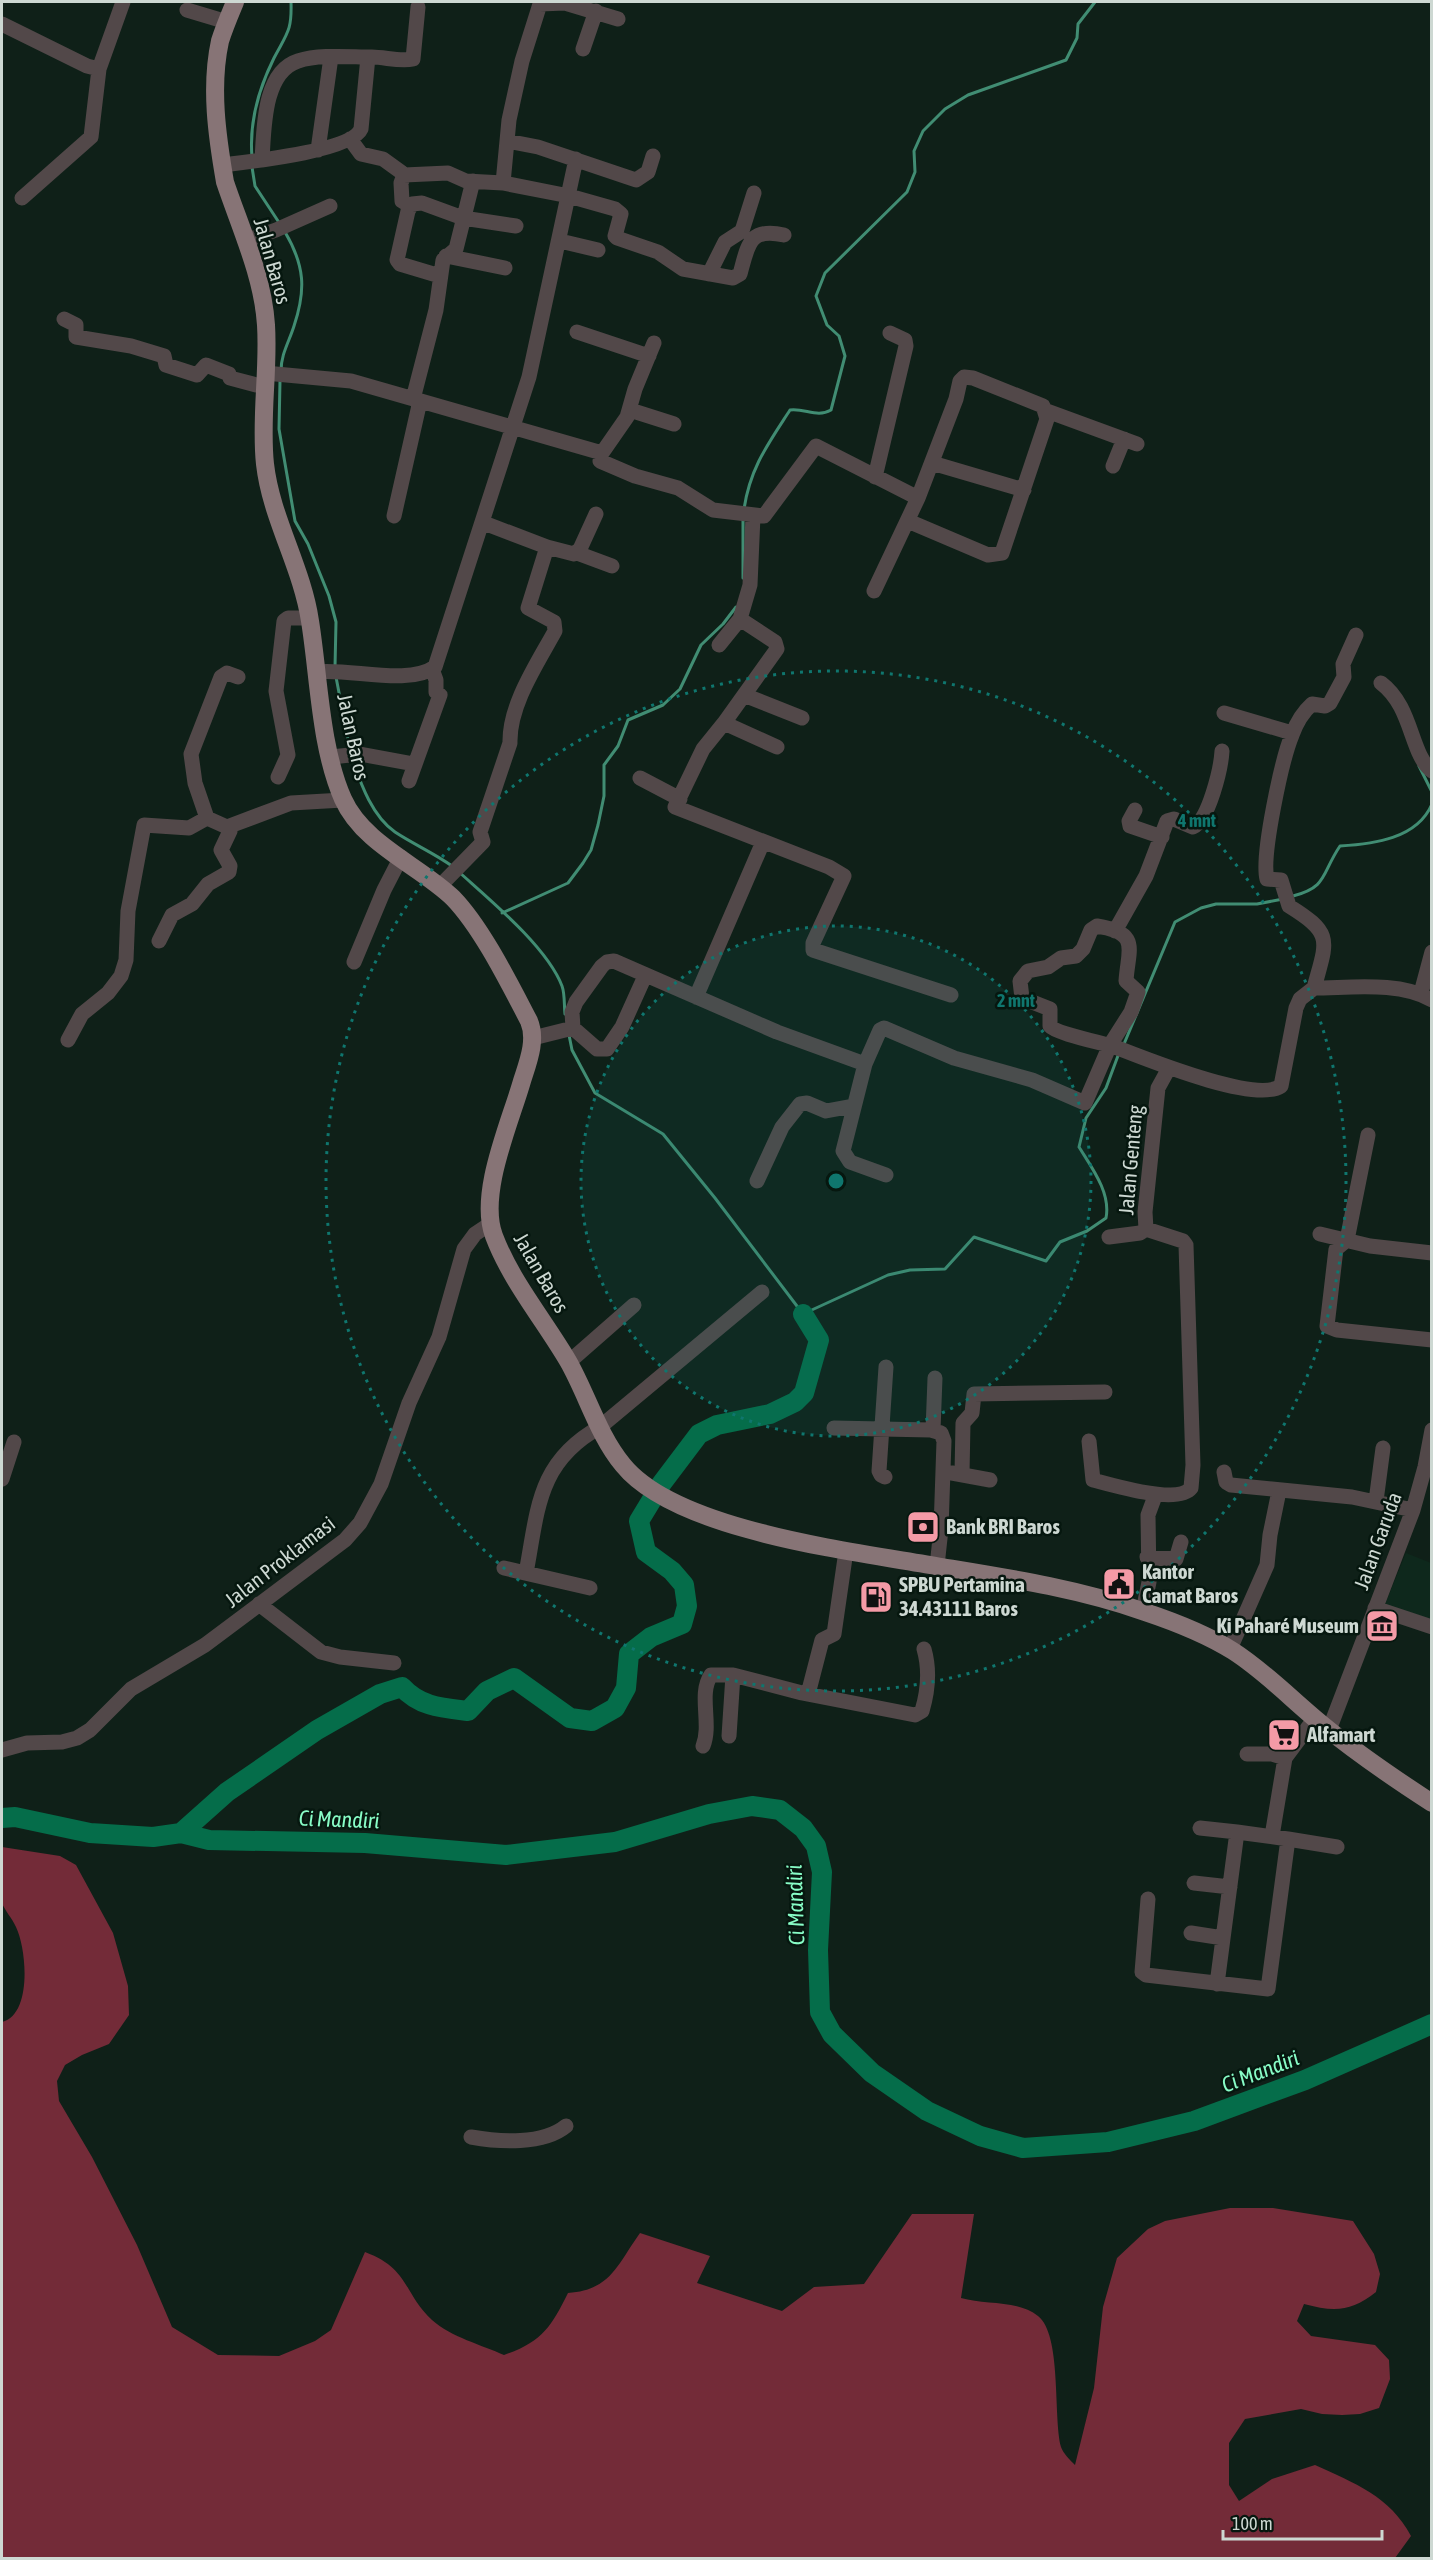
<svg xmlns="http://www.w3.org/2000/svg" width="1433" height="2560" font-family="'Asap Condensed',sans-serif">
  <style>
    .built { fill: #0e281c }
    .forest { fill: #732b38 }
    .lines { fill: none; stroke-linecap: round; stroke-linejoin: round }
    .stream { stroke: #418d73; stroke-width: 3 }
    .river { stroke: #056d4a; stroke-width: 20 }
    .minor { stroke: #524849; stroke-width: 15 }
    .major { stroke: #877476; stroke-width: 18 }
    .ring { fill: none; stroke: #0f766e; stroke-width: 3; stroke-dasharray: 3 6 }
    .labels { text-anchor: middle; stroke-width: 5; stroke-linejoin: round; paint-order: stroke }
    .street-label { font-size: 21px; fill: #cdd8d2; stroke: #06170f }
    .poi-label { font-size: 21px; font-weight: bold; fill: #cdd8d2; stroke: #06170f; text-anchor: start }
    .water-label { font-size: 22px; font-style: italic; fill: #88fdc7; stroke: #06170f }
    .centre { fill: #0f766e; stroke: #06170f; stroke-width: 3 }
    .ring-label { font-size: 18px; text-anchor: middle; font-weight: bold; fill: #0f766e; stroke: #06170f; stroke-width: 5; stroke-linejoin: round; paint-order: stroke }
  </style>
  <rect width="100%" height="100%" fill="#0f2018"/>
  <path class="built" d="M1406,1553L1431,1563V1623L1384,1607Z"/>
  <path class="forest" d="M2,1847L60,1856L76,1865L113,1933L128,1986L129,2015L109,2044L82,2055L65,2065L57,2081L59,2101L92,2157L137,2245L172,2327L218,2355L279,2356L315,2341L331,2330L365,2252C410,2269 403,2293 432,2320C451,2337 482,2345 504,2355C542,2342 551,2327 568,2293C611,2290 617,2265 640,2233L710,2256L697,2283L782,2311L814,2287L864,2284L912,2214H974L961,2298C985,2305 1018,2300 1038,2316C1062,2335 1053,2415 1061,2447C1063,2453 1070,2460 1075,2465L1094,2388L1103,2307L1117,2258L1148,2229L1165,2221L1230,2208H1273L1353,2221L1374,2254L1380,2274L1376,2292C1351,2312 1334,2312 1304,2304L1297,2321L1311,2336L1375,2345L1389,2360L1390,2379L1379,2408L1360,2414L1342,2415L1322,2414L1301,2409L1245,2419L1229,2443V2485L1239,2501L1272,2479L1315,2465C1354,2483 1390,2496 1411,2536L1395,2558H2V2022C32,2015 27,1950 16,1927C12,1918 5,1911 2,1903C0,1890 1,1861 2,1847Z"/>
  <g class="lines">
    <path class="stream" d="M252,157C249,122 258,90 274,58C287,33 292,31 291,2
      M252,167L255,186L280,224
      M281,371C281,354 289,342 294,326C306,290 305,266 285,232
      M280,381L279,429L295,521L308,544L329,596L336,622L335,667
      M744,509C750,468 768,444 790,410C805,408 817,418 831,410L845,356L839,336L827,325L816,296L825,273L907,192L915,172L914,151L923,131L945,109L968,95L1066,60L1077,38L1078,24L1095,2
      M743,519V578
      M336,677L350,750
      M352,759C361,784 372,816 395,832C413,844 434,853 452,866
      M1419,766L1432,792
      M459,872C490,900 547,947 562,986C565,994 564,1006 565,1014
      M1293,896C1328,887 1321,874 1340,846C1373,844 1417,839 1432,804
      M502,913L568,883L583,863L591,850L598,825L604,796V765L618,746L628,720L663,705L680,689L701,645L723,624L736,607
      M569,1035L572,1050L595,1093L663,1134L715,1198L803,1314L888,1275L910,1270L945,1269L974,1237L1046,1261L1060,1242L1087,1231L1106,1218C1111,1193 1092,1168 1079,1147L1086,1118L1106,1088L1119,1053
      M1124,1044L1175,922L1201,908L1216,904H1257L1283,899"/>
    <path class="river" d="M2,1818L15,1817L90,1833L153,1837L181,1833L209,1840L365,1843L506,1855L615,1842L709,1814L752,1806L780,1810L803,1828L816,1846L822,1872L818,1950L820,2012L832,2034L872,2073L927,2111L980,2136L1023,2148L1108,2142L1194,2121L1305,2080L1432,2024
      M181,1833L227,1792L317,1730L380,1694L402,1687C420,1707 443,1708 468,1711L487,1691L514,1678L570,1718L592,1721L615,1708L626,1688L629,1654L651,1637L682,1624L687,1606L684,1585L672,1571L646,1552L639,1521L662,1483L699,1434L717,1425L770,1414L795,1402L804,1393L819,1340L803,1314"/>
    <path class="minor" d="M187,10L227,22
      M2,24L87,66L99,69L91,137L22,198
      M583,49L596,11
      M99,69L123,2
      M350,139L361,154L383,159L401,172L404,175L401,183L402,201L410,206
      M507,141L538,147L636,180L648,172L653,156
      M318,150L331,57
      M262,160C264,130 263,72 298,61C320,54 349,57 372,57C385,57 400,62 413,59L418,7
      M222,165C246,162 352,151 361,129L368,57
      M404,175L448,173L466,181L503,183L569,196L615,209L621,214L615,236L617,238L658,252L683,269L733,278L740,274C748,245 749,227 784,235
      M503,183L509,120L522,61L540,4L565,3L618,19
      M245,241L276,230L330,206
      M560,241L598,250
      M446,256L505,268
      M709,274L725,242L742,231L754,193
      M440,276L400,264L397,260L408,211L412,204L422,203L463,218L516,226
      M64,319L76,325V337L131,346L164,356L166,365L197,375L206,365L229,374L230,378L264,387
      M577,332L649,356
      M654,343L635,389L627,417L602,453L600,461L635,476L678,488L713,510L764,516L816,446L918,498L956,399L960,381L964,377L973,378L1043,406L1047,419L1002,553L988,555L908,521
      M265,373L351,381L602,453
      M413,399L436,310L443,260L456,249L473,181
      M630,410L674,424
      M1047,411L1137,444
      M932,463L1024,490
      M1113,466L1124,439
      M875,477L906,346L905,340L890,333
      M394,516L420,401
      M484,523L547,547L574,554L580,549L596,514
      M577,553L612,566
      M874,591L918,498
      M740,619L775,642L777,649L724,723L777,747
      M719,645L740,619L750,585L753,516
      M317,672C350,668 408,686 435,667L529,377L576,159
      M1381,683C1413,707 1410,754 1432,771
      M744,695L802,718
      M1224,713L1292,733
      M724,723L703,749L675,807L829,867L844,876L813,943V950L951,995
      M331,757L360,754L414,764
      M278,777L288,755L276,691L284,621L288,618H310
      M640,778L680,799
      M409,781L440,695L436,692V680L432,669
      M1135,810L1129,821L1130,826L1162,837
      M207,818L195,783L191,754L221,677L227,673L238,677
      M440,886L483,842L480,832L510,743C509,705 537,664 555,631L554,622L528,608L547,547
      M1115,931L1146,876L1167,821L1174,819L1193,827C1209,820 1221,768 1222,751
      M159,941L172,915L192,904L208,884L229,872L230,866L221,850L230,831L227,827
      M354,962L384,890L401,857
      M1314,988C1327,940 1334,934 1289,906L1281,880L1267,879C1261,856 1282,759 1292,735C1296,724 1303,712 1312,704L1325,706L1330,703L1344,677L1343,664L1356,635
      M1421,993L1432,952
      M696,997L763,842
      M573,1028L597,1049H607L622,1027L645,976
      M533,1038L573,1028L572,1012L576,1002L602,966L607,962L614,961L777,1032L865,1064L843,1151L850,1162L886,1175
      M68,1040L82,1014L108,993L121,976L126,960L128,911L144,825L189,828L207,818L227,827L291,803L343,800
      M865,1064L880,1030L884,1028L954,1058L1032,1080L1085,1103L1110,1045L1131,1012L1138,992L1126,981C1128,949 1141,933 1097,926L1091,930L1083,949L1076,956L1061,958L1048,967L1028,971L1020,981L1022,998L1050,1009V1026C1055,1033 1103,1043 1115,1047C1144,1058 1255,1104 1281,1086L1296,1008L1300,999L1314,988C1350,988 1399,981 1432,1000
      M1368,1135L1347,1240L1336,1249L1327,1326L1337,1330L1432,1340
      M757,1181L782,1127L800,1104L807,1103L826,1111L853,1106
      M1146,1229L1145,1212L1158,1088L1169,1068
      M1320,1234L1370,1246L1432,1253
      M1109,1237L1140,1233L1146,1229
      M569,1362L634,1305
      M834,1428L931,1430L941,1433L944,1441L941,1529L937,1566
      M933,1430L935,1378
      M1089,1441L1093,1480C1112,1485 1178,1505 1191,1488L1193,1465L1186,1245L1183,1241L1146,1229
      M1224,1472L1226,1482L1231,1485L1352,1497L1413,1510
      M952,1473L990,1480
      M962,1474L963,1423L972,1413L974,1394L1105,1392
      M885,1477L881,1475L879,1471L886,1367
      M2,1479L14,1442
      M1376,1501L1383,1448
      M1147,1557L1176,1559L1181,1542
      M504,1568L590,1588
      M526,1573C538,1510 537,1462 600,1427L762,1292
      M259,1604L321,1652L340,1657L394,1663
      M1375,1608L1432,1627
      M1143,1611L1149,1582L1148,1515L1155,1496
      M1230,1649L1267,1565L1270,1535L1279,1491
      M808,1694L822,1640L834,1634L846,1551
      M1329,1730L1413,1510L1425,1467L1432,1430
      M729,1736L733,1675
      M703,1746C712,1724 698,1694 711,1675H733L802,1693L915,1715L922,1711C928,1691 930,1670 924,1649
      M2,1750L27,1743L62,1742L77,1738L90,1730L131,1689L205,1645L345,1540L360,1523L381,1484L409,1403L439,1337L464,1249L475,1234L490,1224
      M1247,1754H1272L1285,1758
      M1200,1828L1237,1832
      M1272,1836L1285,1758L1315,1718
      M1288,1839L1337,1847
      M1194,1883L1230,1887
      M1148,1899L1142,1972L1146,1975L1268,1989L1288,1839L1237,1832L1217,1984
      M1191,1933L1223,1938
      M471,2137C499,2142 543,2145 566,2126"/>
    <path class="major" d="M235,2C230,14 224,28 220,41C210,87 217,136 225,182C240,227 263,276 266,325C269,371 260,418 265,464C271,518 302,567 310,621C319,677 320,747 343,799C363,844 420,866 453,898C482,928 509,983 529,1021C537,1040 528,1062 522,1081C510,1123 478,1194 494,1236C511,1281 544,1320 568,1361C587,1394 598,1435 623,1465C677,1532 859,1552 942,1567C1009,1578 1080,1589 1145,1612C1175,1622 1206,1634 1233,1651C1266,1672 1294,1702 1324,1726C1358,1754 1395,1779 1432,1803"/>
  </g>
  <circle cx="836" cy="1181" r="255" fill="#0f766e" fill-opacity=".12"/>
  <g class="ring">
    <circle cx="836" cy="1181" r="255"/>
    <circle cx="836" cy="1181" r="510"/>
  </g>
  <defs>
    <g id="bank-square" transform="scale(1.725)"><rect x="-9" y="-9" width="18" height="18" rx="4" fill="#f49aa6" stroke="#06170f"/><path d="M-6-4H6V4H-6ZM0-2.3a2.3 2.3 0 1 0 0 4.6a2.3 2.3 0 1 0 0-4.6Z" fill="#111"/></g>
    <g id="civic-square" transform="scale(1.725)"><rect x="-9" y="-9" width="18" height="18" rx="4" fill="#f49aa6" stroke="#06170f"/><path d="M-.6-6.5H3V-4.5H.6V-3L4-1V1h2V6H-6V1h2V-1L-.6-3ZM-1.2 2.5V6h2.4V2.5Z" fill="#111"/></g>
    <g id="fuel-square" transform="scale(1.725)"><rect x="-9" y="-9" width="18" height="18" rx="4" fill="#f49aa6" stroke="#06170f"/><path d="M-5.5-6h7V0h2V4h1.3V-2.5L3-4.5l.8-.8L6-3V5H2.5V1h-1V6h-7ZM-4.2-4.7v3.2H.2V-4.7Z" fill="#111"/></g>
    <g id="museum-square" transform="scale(1.725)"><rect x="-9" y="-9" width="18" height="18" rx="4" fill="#f49aa6" stroke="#06170f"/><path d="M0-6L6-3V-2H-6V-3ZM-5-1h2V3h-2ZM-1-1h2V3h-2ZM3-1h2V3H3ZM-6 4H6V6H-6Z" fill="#111"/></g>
    <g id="supermarket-square" transform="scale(1.725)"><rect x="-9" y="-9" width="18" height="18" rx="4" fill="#f49aa6" stroke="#06170f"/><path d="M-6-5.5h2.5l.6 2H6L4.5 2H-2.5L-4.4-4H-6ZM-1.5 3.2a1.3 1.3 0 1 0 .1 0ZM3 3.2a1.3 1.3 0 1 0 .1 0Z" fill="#111"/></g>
  </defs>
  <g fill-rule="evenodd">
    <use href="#bank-square" x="923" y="1527"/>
    <use href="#civic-square" x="1119" y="1584"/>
    <use href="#fuel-square" x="876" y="1597"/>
    <use href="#museum-square" x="1382" y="1626"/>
    <use href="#supermarket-square" x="1284" y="1735"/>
  </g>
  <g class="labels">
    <g class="street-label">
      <text transform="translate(272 261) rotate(74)" y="7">Jalan Baros</text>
      <text transform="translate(353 737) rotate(78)" y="7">Jalan Baros</text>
      <text transform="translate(1131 1160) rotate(-85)" y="7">Jalan Genteng</text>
      <text transform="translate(541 1273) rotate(60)" y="7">Jalan Baros</text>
      <text transform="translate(1378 1541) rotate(-70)" y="7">Jalan Garuda</text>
      <text transform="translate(280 1562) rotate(-38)" y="7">Jalan Proklamasi</text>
    </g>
    <g class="poi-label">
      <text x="946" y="1534">Bank BRI Baros</text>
      <text x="1142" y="1579">Kantor<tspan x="1142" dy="24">Camat Baros</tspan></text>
      <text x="899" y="1592">SPBU Pertamina<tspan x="899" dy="24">34.43111 Baros</tspan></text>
      <text x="1359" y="1633" text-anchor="end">Ki Paharé Museum</text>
      <text x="1307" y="1742">Alfamart</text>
    </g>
    <g class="water-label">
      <text transform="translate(339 1819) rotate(2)" y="8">Ci Mandiri</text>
      <text transform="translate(795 1905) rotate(-92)" y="8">Ci Mandiri</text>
      <text transform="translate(1260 2071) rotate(-21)" y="8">Ci Mandiri</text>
    </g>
  </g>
  <circle cx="836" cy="1181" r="9" class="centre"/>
  <g class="ring-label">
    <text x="1197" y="827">4 mnt</text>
    <text x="1016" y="1007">2 mnt</text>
  </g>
  <rect width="1433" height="2560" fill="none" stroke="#cdd8d2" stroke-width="6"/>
  <path d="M1223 2530v9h159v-9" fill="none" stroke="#cdd8d2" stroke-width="3"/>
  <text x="1232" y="2530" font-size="18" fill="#cdd8d2" stroke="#06170f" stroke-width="4.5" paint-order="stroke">100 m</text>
</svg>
